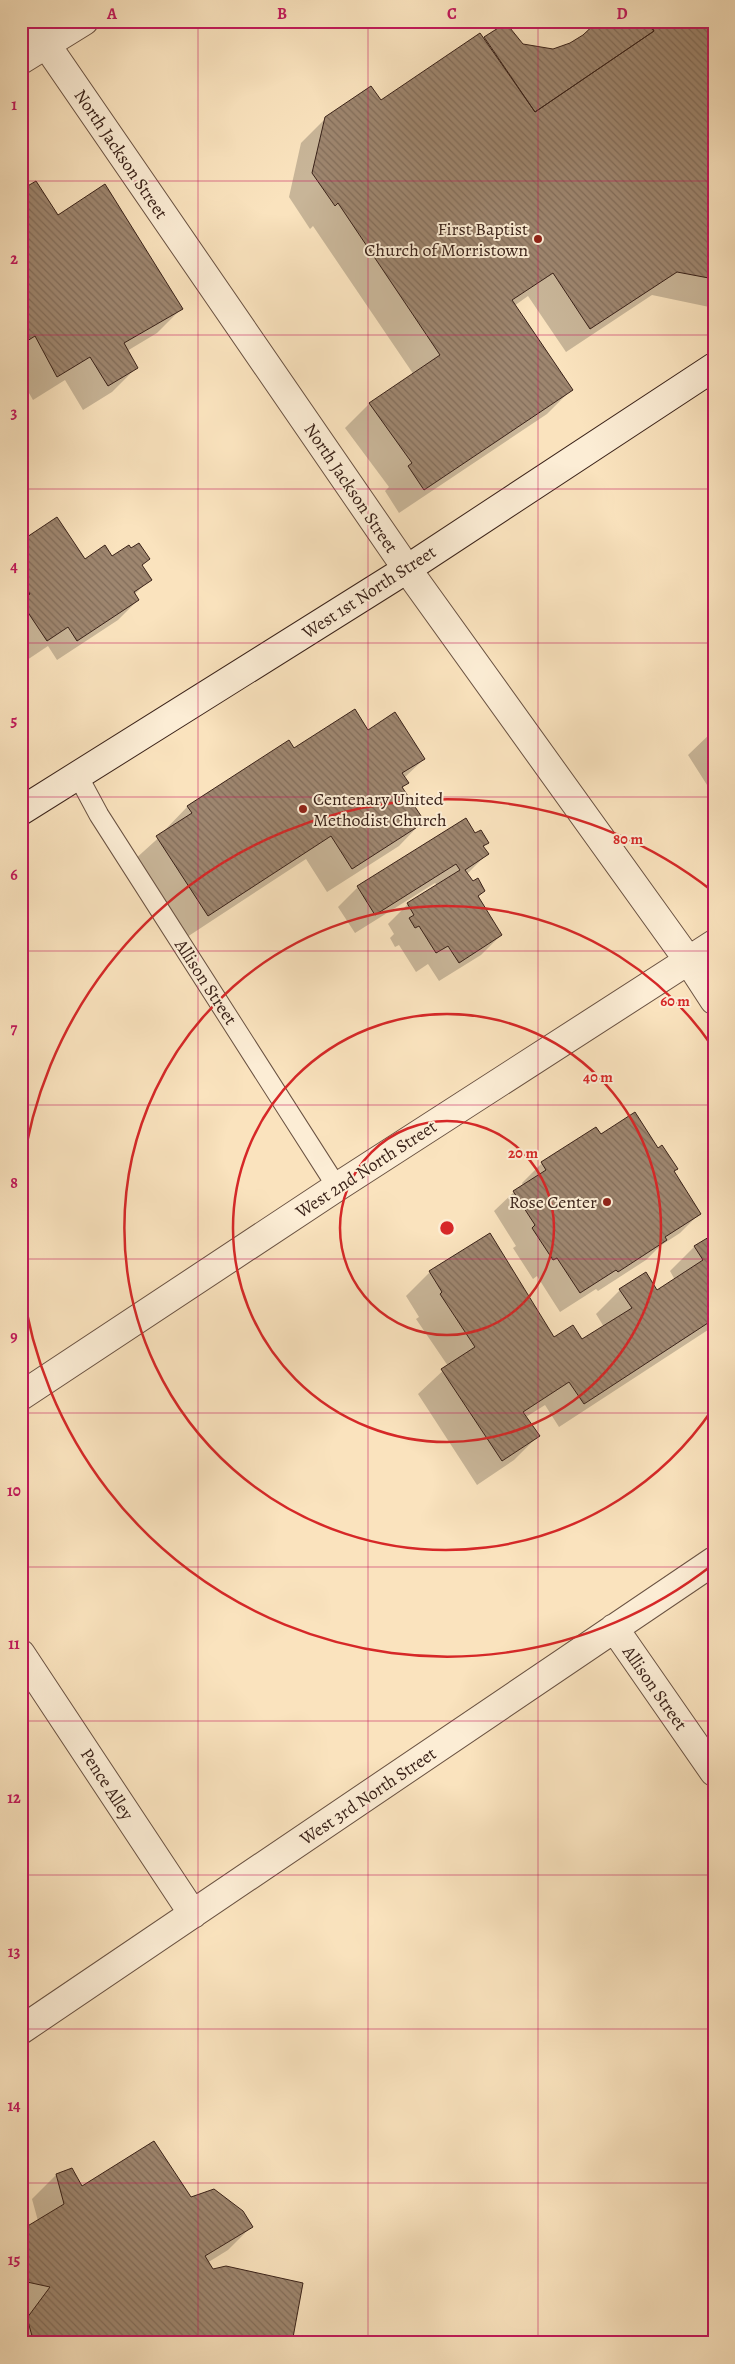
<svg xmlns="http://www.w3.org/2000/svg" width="735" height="2364" font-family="Alegreya,serif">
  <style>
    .shadow { fill: #0003 }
    .building { fill: url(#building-back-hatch); stroke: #3a2219 }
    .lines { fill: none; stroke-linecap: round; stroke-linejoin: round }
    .service-casing { stroke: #6a5242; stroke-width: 21 }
    .minor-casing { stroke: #6a5242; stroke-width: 30 }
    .secondary-casing { stroke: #3a2219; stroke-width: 30 }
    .service { stroke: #fcedd5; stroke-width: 19 }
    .minor { stroke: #fcedd5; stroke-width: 28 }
    .secondary { stroke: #fcedd5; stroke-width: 28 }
    .grid { fill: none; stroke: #c2185b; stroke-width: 1; stroke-opacity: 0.55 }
    .ring { fill: none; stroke: #d62828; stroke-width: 2.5 }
    .poi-dot { fill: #8f2418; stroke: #fcedd5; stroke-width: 2 }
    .labels { text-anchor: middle; stroke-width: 4; stroke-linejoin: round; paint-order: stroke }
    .street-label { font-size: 18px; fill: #3a2219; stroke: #fcedd5 }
    .poi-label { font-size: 18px; fill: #3a2219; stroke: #fcedd5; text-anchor: end }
    .centre { fill: #d62828; stroke: #fcedd5; stroke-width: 2.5 }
    .ring-label { font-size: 15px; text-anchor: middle; font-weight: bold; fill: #d62828; stroke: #fcedd5; stroke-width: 4; stroke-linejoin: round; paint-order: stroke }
    .neatline { fill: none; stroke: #c2185b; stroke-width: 2 }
    .grid-label { font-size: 16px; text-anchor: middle; font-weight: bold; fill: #c2185b }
  </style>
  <defs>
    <pattern id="building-back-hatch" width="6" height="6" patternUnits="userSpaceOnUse" patternTransform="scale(1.25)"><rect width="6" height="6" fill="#9e866f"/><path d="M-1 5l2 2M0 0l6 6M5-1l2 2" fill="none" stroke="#826d5a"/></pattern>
  </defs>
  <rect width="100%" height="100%" fill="#fae3be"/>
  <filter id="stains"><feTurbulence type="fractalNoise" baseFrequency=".004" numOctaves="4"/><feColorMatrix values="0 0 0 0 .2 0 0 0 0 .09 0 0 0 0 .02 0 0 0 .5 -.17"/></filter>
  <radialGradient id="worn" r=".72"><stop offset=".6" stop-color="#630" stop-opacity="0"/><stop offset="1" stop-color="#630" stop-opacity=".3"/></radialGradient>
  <path class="shadow" d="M714,21V308L652,295L566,352L528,296L514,306L571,390L547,414L399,513L385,491L389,487L345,428L369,404L414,375L313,226L310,229L289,197L301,143L326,118L380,101L505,24L523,45L553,50Z
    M21,191L181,309L157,333L127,351L136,368L112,392L83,410L65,380L33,400L21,379Z
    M21,543L85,560L112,558L148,559L141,566L150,579L134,595L138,600L118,620L57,660L48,646L27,660L21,651Z
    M714,730V796L688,755Z
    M368,732L424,759L404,778L407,782L402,788L423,821L399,846L327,892L306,859L184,939L133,861L165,832L164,831L188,806L294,750Z
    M475,835L487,843L483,848L487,854L467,874L472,883L484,891L477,897L501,935L481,955L439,981L428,964L416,972L399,945L395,947L390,938L394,934L388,924L408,904L438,886L435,883L355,933L338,907L358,887Z
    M595,1128L600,1136L673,1172L700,1213L680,1233L660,1246L646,1260L598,1291L596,1289L560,1312L537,1276L533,1279L513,1248L516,1246L494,1211L514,1192L523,1185L522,1183L542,1163Z
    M714,1235V1326L559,1427L545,1405L526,1417L538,1436L514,1460L477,1485L418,1394L448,1366L416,1319L419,1317L406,1296L430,1272L554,1339L582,1341L604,1327L596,1314L620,1290L657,1292L675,1280L670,1271L694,1247Z
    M56,2175L82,2188L190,2198L252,2226L228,2250L207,2263L212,2270L291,2343H21V2319L27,2311L21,2310V2232L38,2221L32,2199Z"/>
  <path class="building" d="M598,21H647L654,31L535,112L484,37L506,23L523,44L553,49L570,43L583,35Z
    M647,21H714V279L677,272L590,329L553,273L512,300L573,390L424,490L408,466L412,463L369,403L440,355L338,203L335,206L312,173L325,117L371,86L381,100L480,33L535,112L654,31Z
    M36,181L58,215L105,184L183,309L124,343L138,368L108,386L90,357L57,377L35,336L24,343L21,338V190Z
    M57,517L85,559L105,545L112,556L129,545L131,548L139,543L150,559L142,565L152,580L134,592L139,600L77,641L68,627L47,641L21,602V600L30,594L21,581V541Z
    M355,709L368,730L395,712L425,759L402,773L409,783L402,787L425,822L352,869L331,836L208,916L156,836L192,813L187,806L289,740L294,748Z
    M466,818L475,833L481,830L489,843L483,846L489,854L465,870L473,881L478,878L485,891L478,896L502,935L459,963L448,946L436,953L419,926L415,928L409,918L414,915L407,903L460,870L456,864L375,915L357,886Z
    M635,1112L658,1148L662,1145L678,1169L674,1171L701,1214L665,1237L667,1240L618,1272L616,1270L580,1293L557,1258L553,1260L532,1228L535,1225L513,1191L546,1170L541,1162L596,1127L601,1134Z
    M490,1233L554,1337L573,1325L582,1339L632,1308L619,1289L646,1272L657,1290L703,1260L694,1246L714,1234V1319L584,1404L569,1382L523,1412L540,1436L502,1461L441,1369L475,1347L440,1294L442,1292L429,1271Z
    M154,2141L191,2197L214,2189L243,2211L253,2227L205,2256L213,2269L226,2266L303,2283L292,2343H102L95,2338L87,2343H34L27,2318L50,2287L27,2282L21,2273V2230L64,2204L56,2174L72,2168L82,2186Z"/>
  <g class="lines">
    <g class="service-casing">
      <path id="service" d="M78,776L99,815L337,1187"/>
    </g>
    <g class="minor-casing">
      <path id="minor" d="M30,21L407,569L688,960L714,1000
        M21,60L84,21
        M21,1396L337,1187L714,944
        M614,1628L714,1772
        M21,1654L193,1914
        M21,2030L714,1561"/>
    </g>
    <g class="secondary-casing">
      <path id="secondary" d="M21,811L407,569L714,367"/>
    </g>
    <use href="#service" class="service"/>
    <use href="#minor" class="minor"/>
    <use href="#secondary" class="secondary"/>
  </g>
  <path class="grid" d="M198,21V2343M368,21V2343M538,21V2343M21,181H714M21,335H714M21,489H714M21,643H714M21,797H714M21,951H714M21,1105H714M21,1259H714M21,1413H714M21,1567H714M21,1721H714M21,1875H714M21,2029H714M21,2183H714"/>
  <g class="ring">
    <circle cx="447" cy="1228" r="107"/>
    <circle cx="447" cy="1228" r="214"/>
    <path d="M712 1410A322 322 0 1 1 712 1046"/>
    <path d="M711 1566A429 429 0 0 1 22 1284M22 1172A429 429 0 0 1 711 890"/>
  </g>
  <g class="poi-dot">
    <circle cx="538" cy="239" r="5"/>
    <circle cx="303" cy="809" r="5"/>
    <circle cx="607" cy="1202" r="5"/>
  </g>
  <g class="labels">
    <g class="street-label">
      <text transform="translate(121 154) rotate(56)" y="6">North Jackson Street</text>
      <text transform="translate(351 488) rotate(56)" y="6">North Jackson Street</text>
      <text transform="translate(369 592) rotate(-33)" y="6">West 1st North Street</text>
      <text transform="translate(206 982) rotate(57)" y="6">Allison Street</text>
      <text transform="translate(366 1169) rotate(-33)" y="6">West 2nd North Street</text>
      <text transform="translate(655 1688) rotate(55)" y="6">Allison Street</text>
      <text transform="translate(107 1784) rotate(57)" y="6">Pence Alley</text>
      <text transform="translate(368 1796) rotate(-34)" y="6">West 3rd North Street</text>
    </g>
    <g class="poi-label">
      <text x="528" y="235">First Baptist<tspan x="528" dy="21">Church of Morristown</tspan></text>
      <text x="313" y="805" text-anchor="start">Centenary United<tspan x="313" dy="21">Methodist Church</tspan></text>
      <text x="597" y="1208">Rose Center</text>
    </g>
  </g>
  <circle cx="447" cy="1228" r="8" class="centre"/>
  <g class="ring-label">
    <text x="628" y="844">80 m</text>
    <text x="675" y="1006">60 m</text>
    <text x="598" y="1082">40 m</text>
    <text x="523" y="1158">20 m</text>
  </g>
  <rect width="735" height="2364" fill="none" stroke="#fae3be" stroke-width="55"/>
  <rect x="28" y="28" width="680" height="2308" class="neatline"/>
  <g class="grid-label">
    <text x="112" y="19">A</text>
    <text x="282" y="19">B</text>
    <text x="452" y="19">C</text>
    <text x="622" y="19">D</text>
    <text x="14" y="110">1</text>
    <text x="14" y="264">2</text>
    <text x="14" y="418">3</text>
    <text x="14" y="572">4</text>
    <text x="14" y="726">5</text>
    <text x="14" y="880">6</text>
    <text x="14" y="1034">7</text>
    <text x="14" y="1188">8</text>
    <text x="14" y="1342">9</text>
    <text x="14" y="1496">10</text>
    <text x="14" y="1649">11</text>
    <text x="14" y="1803">12</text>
    <text x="14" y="1957">13</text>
    <text x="14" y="2111">14</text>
    <text x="14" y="2265">15</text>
  </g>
  <rect width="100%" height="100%" filter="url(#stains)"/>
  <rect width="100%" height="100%" fill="url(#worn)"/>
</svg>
